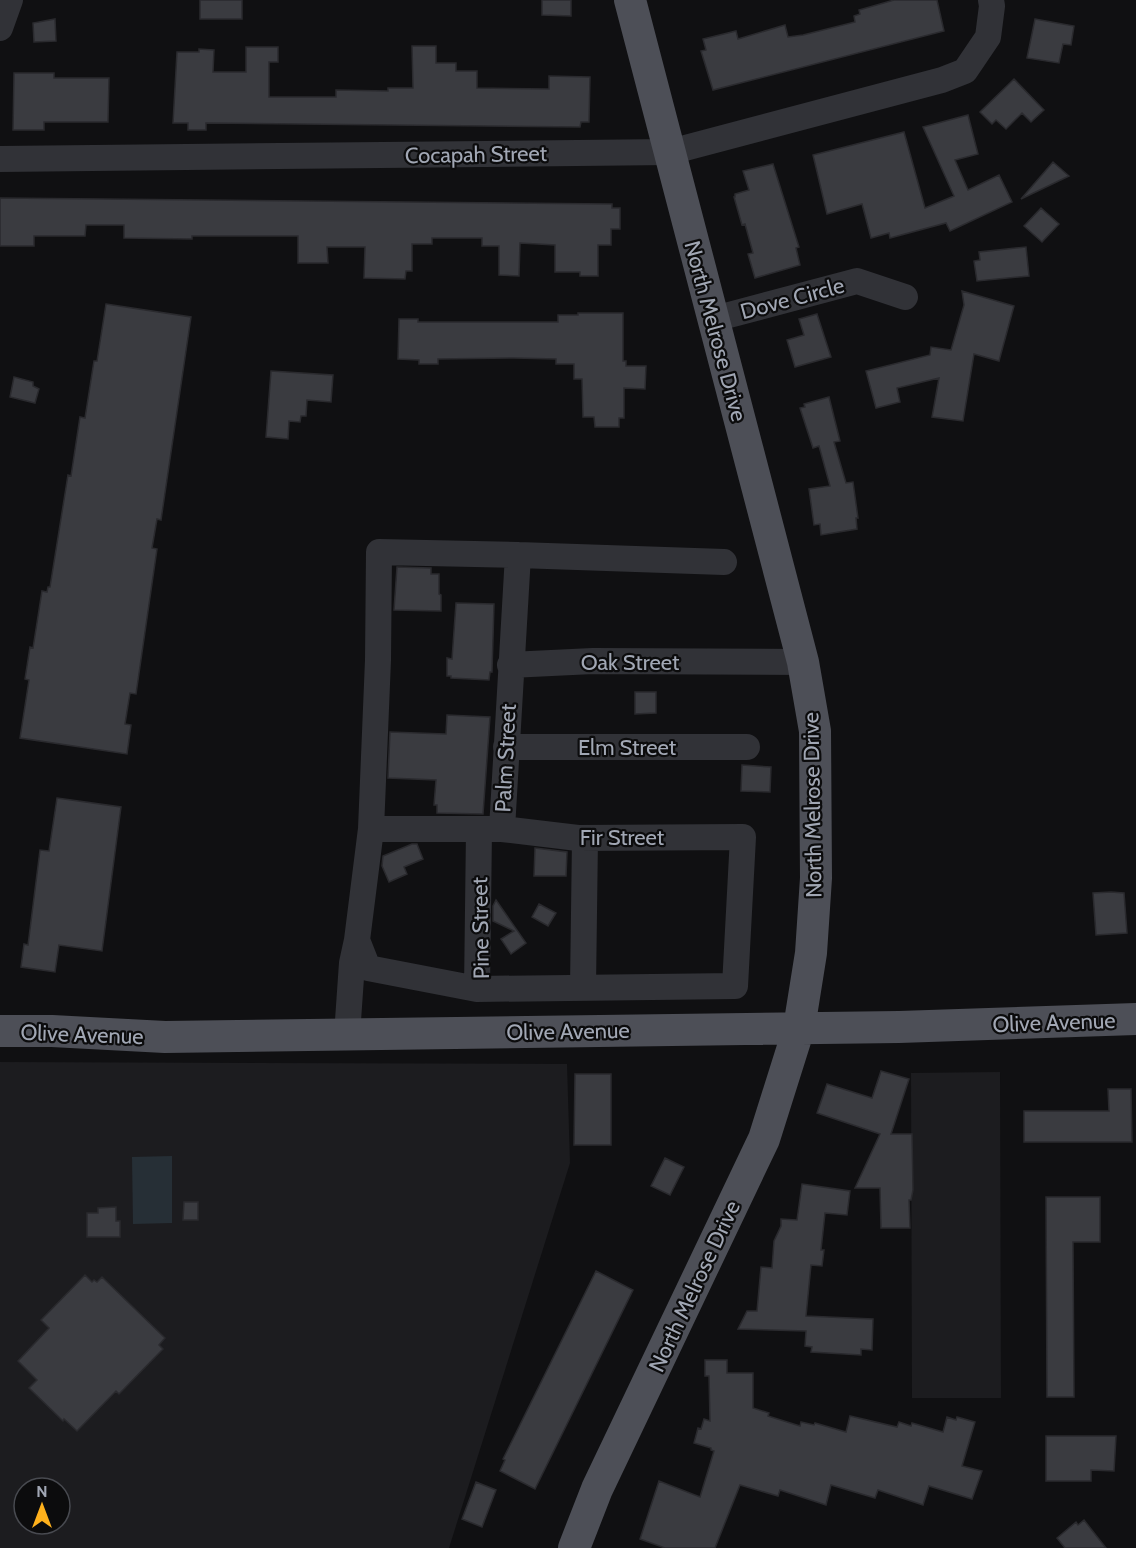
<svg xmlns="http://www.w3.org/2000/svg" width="1136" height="1548" font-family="Cabin,sans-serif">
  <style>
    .built { fill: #1c1c1f; fill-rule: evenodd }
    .water { fill: #262f36 }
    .building { fill: #3a3b40; stroke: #2a2a2e; stroke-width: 1.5 }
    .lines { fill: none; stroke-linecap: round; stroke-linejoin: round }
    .minor { stroke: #313237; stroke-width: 26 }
    .major { stroke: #4d4f57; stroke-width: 32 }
    .labels { text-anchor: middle; stroke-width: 4.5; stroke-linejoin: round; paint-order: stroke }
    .street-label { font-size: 22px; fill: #a1a7b4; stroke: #0c0c0d }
  </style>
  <rect width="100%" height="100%" fill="#101012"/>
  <path class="built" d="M0,1062L567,1064L570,1163L449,1548H0ZM24,1488H60V1524H24Z
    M1000,1072L1001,1398H912L911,1073Z"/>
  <path class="water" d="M172,1156V1223L133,1224L132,1157Z"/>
  <path class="building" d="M200,0H242V19H200Z
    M542,0H571V16L542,15Z
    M894,0H937L944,31L713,90L701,51L706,50L703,39L736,31L738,39L785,25L788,37L803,35L855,22L854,16L860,14L859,10Z
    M55,19L56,41L34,42L33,23Z
    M1035,19L1074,26L1071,45L1063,44L1059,63L1027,58Z
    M412,46H436V63H456V71H477V88L549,89V76L590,77L589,122H581L580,127L206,123V130H188V123H173L177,52H199V49L214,50L213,72H246V47H278V62H269V97H336V90L388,91V88H413Z
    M14,73H54V78H109L108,122H44V130H13Z
    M1014,79L1044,110L1031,122L1022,113L1006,129L996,120L992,124L980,112Z
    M968,115L978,154L955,160L968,190L999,175L1012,202L950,231L946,223L890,238L889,233L871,238L862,204L827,214L813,155L904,132L925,208L954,196L923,127Z
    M1053,162L1069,176L1021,199Z
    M773,164L799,247L796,248L800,265L755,278L748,254L753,253L745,224L742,225L734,197H735V194L749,190L743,171Z
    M0,198L612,204V208H620V229H611V245H598V276H580V272H555V245L520,243L519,276L499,275V246H482V238H432V244H412V271H406L405,279L364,278L365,247H327L328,263H298V236H192V239L124,238V225H86L85,236H34V246H0Z
    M1041,208L1059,224L1042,242L1024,226Z
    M1026,247L1029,276L977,281L974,261L980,260L979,252Z
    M962,291L1014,306L999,361L974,354L963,421L932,417L939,378L897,388L900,402L876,408L866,371L930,355L931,347L951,350L964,305Z
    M106,304L191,317L161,520L157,519L152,548L157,549L136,694L130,693L125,724L131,725L127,754L20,738L29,680L25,679L30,647L33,648L42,591L47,592L48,587H50L68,475L71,476L80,417L85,418L94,361H97Z
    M578,313H623V361H626V366H646L645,389L624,388V418H619V427H595L594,417H583L582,379H574V364H556V359L514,358L438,359V364H419V360L398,359L399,319H418V322H558V315H578Z
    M817,314L831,357L795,367L787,340L804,335L799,319Z
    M271,371L333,375L331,402L307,400L306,416H301L300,422L289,421L288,439L266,437Z
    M14,377L33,382V386L39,389L35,403L10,397Z
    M829,397L840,441L834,442L846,483L853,482L858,518H856L857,529L821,535L820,524L814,525L809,489L830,486L819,446L813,448L800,408L805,407L804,404Z
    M397,567L431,568V574H439V594L441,595V611L394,610Z
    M456,603L494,604L492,672H490L489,680L451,678V676H447V658L452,659Z
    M635,692H656V713L635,714Z
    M447,715L490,717L483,814L437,813V805H434L436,780L388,778L390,732L446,734Z
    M742,765L771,767L770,792L741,791Z
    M57,798L121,807L102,951L59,945L55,972L21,967L24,944L28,945L40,850L49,851Z
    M412,844H417L423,859L404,867L407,874L389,882L382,866L383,856Z
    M535,848L567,852L566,876H534Z
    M1111,892L1124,893L1127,933L1096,935L1093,893Z
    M496,900L526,943L511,954L501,939L514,931L493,921V906Z
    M539,904L556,913L548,926L532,917Z
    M881,1071L909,1079L891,1134H912L913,1190L911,1200H909L910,1228H881L880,1188H855L880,1134L817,1113L827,1084L872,1098Z
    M575,1074H611V1145H574Z
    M1108,1089H1131L1132,1142H1024V1111H1109Z
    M665,1158L684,1167L670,1195L651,1186Z
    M802,1184L850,1191L847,1215L825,1213L821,1250H824L822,1266L811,1265L806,1316L873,1319L872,1350L861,1349V1355L811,1352L812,1347L805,1346L806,1331L738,1329L747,1311H757L761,1267L772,1268L774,1241L781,1226V1219L797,1220Z
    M1046,1197H1100V1242H1073L1074,1397H1047Z
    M184,1202H198V1220H183Z
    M116,1207V1221H120V1237H87V1213H98V1208Z
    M596,1271L633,1290L535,1489L500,1471L505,1460L503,1459Z
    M85,1275L92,1282L94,1280L97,1282L102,1277L165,1338L159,1345L163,1349L119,1394L116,1391L77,1431L64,1419L63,1421L29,1388L37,1380L18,1361L49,1328L41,1320Z
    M705,1360H727V1373H753V1408L769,1413L768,1416L800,1426L801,1422L814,1425L815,1423L846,1432L850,1416L897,1427L899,1422L911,1426L912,1423L943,1432L947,1417L956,1420L957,1417L975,1422L962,1466L982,1471L972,1499L929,1486L923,1505L878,1490L875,1498L831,1485L826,1505L780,1490L778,1496L740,1485L715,1548H665L640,1539L659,1481L700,1497L714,1451L711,1450V1448L694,1443L698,1428L701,1429L704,1419L710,1421L709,1376H705Z
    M1046,1436H1116L1114,1471L1091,1470V1481H1046Z
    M476,1482L496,1490L482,1527L462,1519Z
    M1084,1520L1106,1548H1065L1057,1538L1076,1522L1078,1525Z"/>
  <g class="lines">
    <path class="minor" d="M0,28L10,0
      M0,159L670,152L942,80L965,71L988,37L992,6L991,0
      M714,319L857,281L905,297
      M510,665L593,661L803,662
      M506,747H747
      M371,829H502L578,838L743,837L735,986L477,989L368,968L357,940L371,829L378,660L379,552L518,555L724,562
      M502,829L518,555
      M583,987L585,838
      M477,989L479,830
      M347,1035L352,963L357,940"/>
    <path class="major" d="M0,1031H52L165,1037L899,1027L1136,1019
      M574,1548L597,1489L764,1139L799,1028L811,953L816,878L815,731L803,662L630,0"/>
  </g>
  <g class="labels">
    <g class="street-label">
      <text transform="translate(476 154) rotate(-1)" y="8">Cocapah Street</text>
      <text transform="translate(792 298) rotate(-15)" y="8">Dove Circle</text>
      <text transform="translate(716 331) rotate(75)" y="8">North Melrose Drive</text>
      <text x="630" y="670">Oak Street</text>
      <text x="627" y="755">Elm Street</text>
      <text transform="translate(505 758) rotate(-87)" y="8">Palm Street</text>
      <text transform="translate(812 805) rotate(-91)" y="8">North Melrose Drive</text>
      <text x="622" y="845">Fir Street</text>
      <text transform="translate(480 928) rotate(-91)" y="8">Pine Street</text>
      <text transform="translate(1054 1022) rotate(-2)" y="8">Olive Avenue</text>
      <text transform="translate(568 1031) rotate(-1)" y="8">Olive Avenue</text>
      <text transform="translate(82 1034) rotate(2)" y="8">Olive Avenue</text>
      <text transform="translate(694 1286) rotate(-65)" y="8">North Melrose Drive</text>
    </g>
  </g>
  <g transform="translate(42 1506)"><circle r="28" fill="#0c0c0d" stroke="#484a50" stroke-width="1.5"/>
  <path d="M0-4.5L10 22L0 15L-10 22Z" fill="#ffb11c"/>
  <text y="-9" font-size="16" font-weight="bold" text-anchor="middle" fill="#a1a7b4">N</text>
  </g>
</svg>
